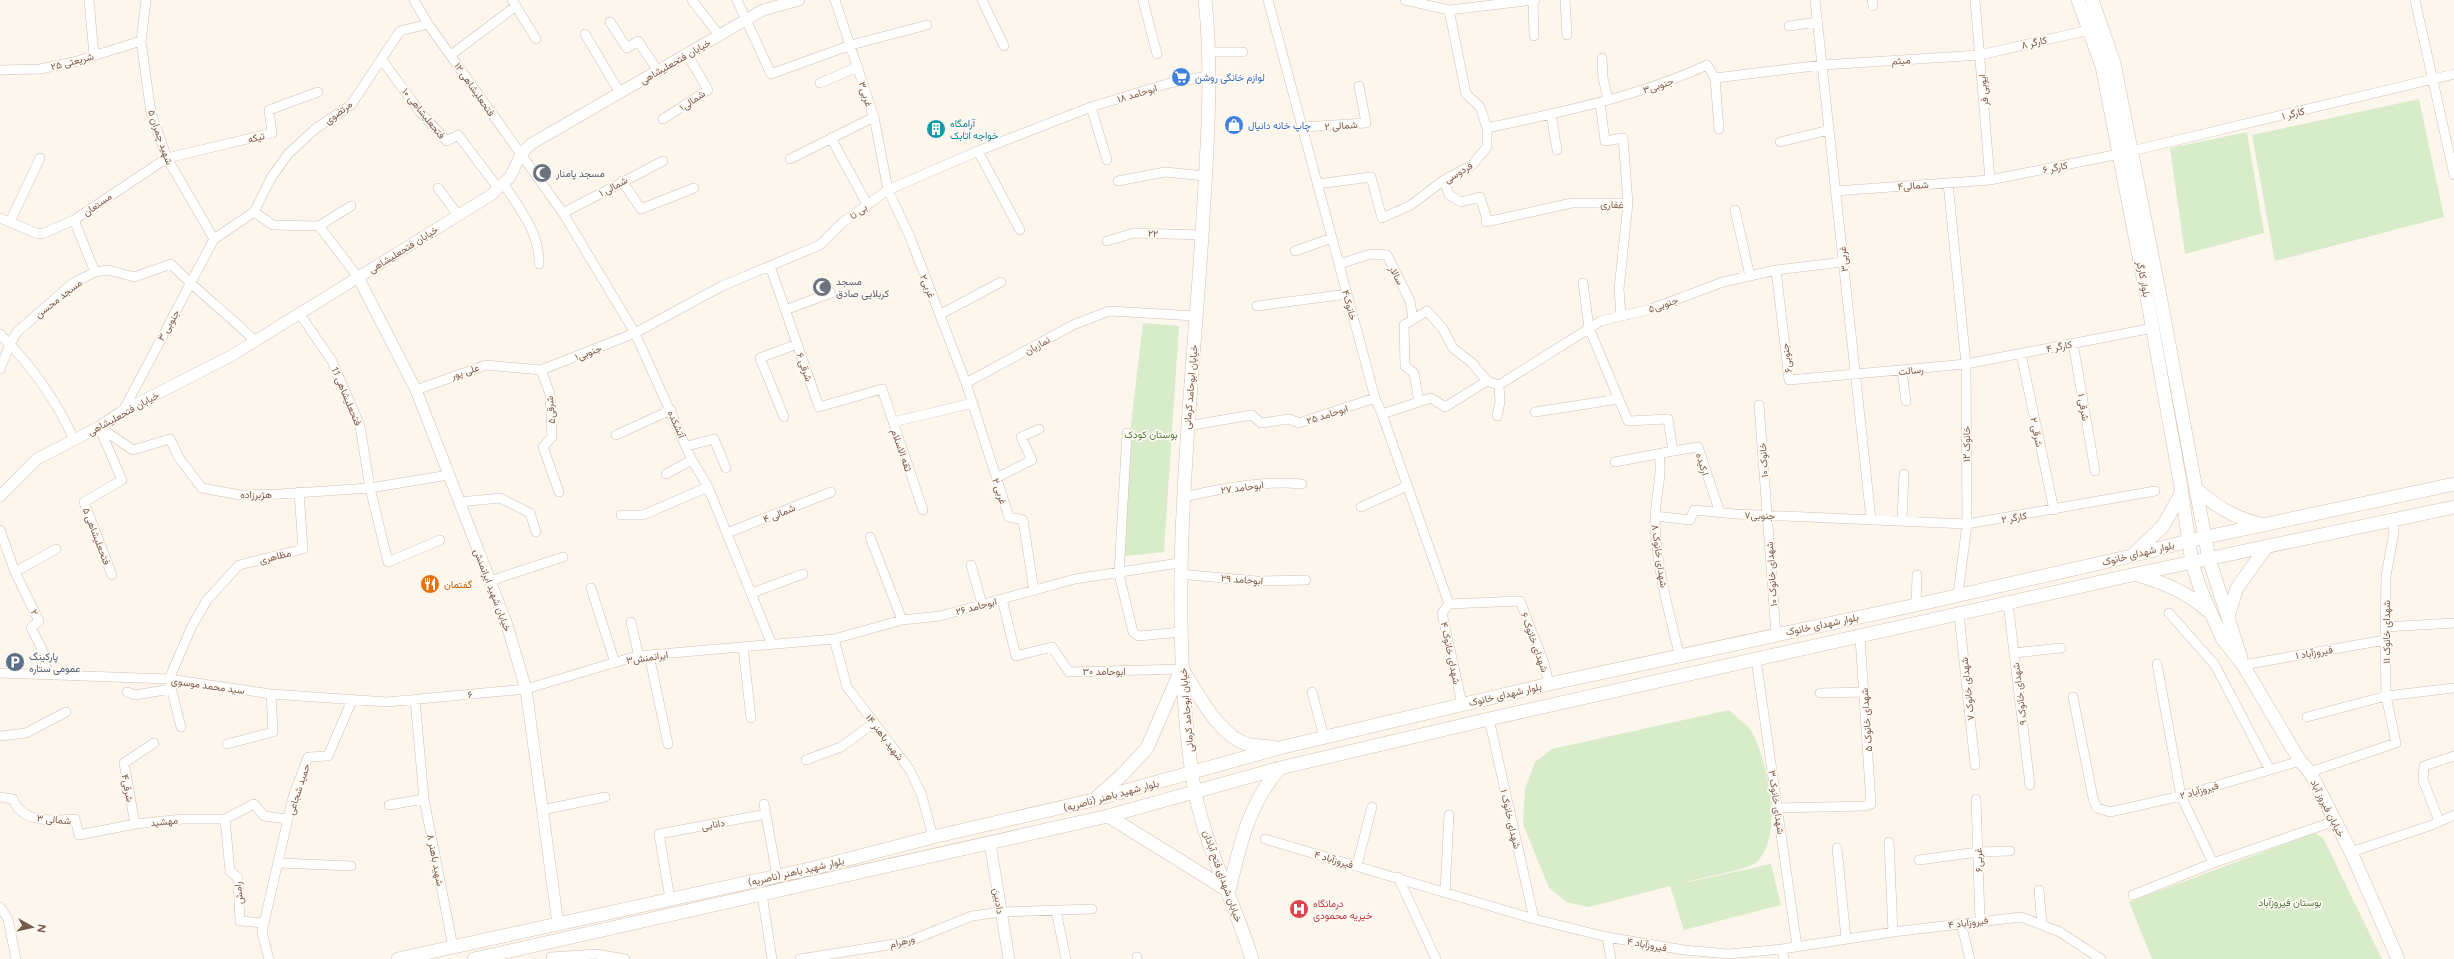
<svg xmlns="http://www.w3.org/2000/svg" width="2454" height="959" font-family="Figtree,Vazirmatn,sans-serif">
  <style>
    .green { fill: #d8ecc9 }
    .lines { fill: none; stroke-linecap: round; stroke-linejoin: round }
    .minor-casing { stroke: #d1beb0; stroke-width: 10 }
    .tertiary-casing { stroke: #d1beb0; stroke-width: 12 }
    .secondary-casing { stroke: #d6c0b0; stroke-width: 14 }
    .minor { stroke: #fff; stroke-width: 9 }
    .tertiary { stroke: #fff; stroke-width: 11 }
    .secondary { stroke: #fff; stroke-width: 13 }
    .labels { text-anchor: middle; stroke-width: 3.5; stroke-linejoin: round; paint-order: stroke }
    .street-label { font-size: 10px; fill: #7a5c4d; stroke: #fffaf3 }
    .shop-label { font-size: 10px; fill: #366cbe; stroke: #fffaf3; text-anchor: start }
    .culture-label { font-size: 10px; fill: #0d838f; stroke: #fffaf3; text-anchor: start }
    .worship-label { font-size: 10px; fill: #5b616d; stroke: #fffaf3; text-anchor: start }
    .park-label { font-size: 10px; fill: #537a41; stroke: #fffaf3 }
    .food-label { font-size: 10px; fill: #c56008; stroke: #fffaf3; text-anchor: start }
    .service-label { font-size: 10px; fill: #4e5e75; stroke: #fffaf3; text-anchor: start }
    .health-label { font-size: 10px; fill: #be3a42; stroke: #fffaf3; text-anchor: start }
  </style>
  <rect width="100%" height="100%" fill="#fdf6ec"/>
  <path class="green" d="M2419,99L2444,217L2275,261L2252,135Z
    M2247,132L2264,233L2185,254L2170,148Z
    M1143,323L1179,326L1164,552L1125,556L1130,433Z
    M1729,710C1736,717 1750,726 1754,736C1768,766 1785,840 1754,864C1746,870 1697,878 1684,883L1771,864L1781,905L1684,930L1670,886L1589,907L1566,902L1549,888L1523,824L1525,789L1535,762L1552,749Z
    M2314,833L2323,838L2382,959H2152L2129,902Z"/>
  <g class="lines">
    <g class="minor-casing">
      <path id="minor" d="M89,0L94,55
        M146,0L141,41L151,113L167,158L214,239
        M414,0L428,24L563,213L635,333L692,460L708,487L772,645
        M512,0L536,39
        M692,0L719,35
        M737,0L771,74L851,45L927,25
        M835,0L874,117L888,190L910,237L966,383L1009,517L1023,520L1034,591
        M982,0L1004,46
        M1143,0L1157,54
        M1268,0L1375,398L1382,414L1449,604
        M1405,0L1449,10L1535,0
        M1533,0L1534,36
        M1565,0L1567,35
        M1815,0L1871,519
        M1872,0L1873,6
        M1975,0L1990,180
        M2415,0L2454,175
        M610,22L627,48L638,41L658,71
        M1789,26L1817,22
        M585,34L620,93
        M1209,52H1243
        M451,55L516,6
        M1602,58L1603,78L1608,99
        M382,60L420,112L447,141L458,135L498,188
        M0,70L40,69L74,62L141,41
        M1715,78L1719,129
        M820,83L858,67
        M1600,103L1605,141L1623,138L1628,203
        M1091,107L1107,160
        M1551,114L1557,150
        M663,119L708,90L687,54
        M1302,127L1366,123L1359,86
        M1487,128C1562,112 1637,97 1707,65L1715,78L1822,65L1980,55L2089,30
        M831,138L867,204
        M1780,142L1829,130
        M978,151L1020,230
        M2132,151L2454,74
        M790,159L874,117
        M1444,180L1449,195L1461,202L1480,197L1486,216V222L1572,203H1628L1619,289L1621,316
        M622,181L641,209L694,188
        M1118,181L1165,172L1205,176
        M503,183C520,209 540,233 539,264
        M1948,183L1966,364L1967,524L1958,595
        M1317,184L1371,177L1382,218L1411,205L1444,180L1472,165L1487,147V128L1480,107L1466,94L1449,10
        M438,188L458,215
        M1835,191L1990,180L2119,154
        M1735,210L1750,276
        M254,212L271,178L288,154L315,129L351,105L400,31L428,24
        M563,213L663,161
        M0,218L38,234L44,233L74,220
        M10,222L40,158
        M319,226L351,206
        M1107,241L1134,233L1202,235
        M1295,251L1332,238
        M1339,264L1371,254L1387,255L1410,301L1413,319
        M770,266L819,407L882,389L923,510
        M1776,270L1789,380L1966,364L2153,328
        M95,272L74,220L167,158L272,133L269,110L318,92
        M1583,283L1589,328L1628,421L1668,419L1673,451L1698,447L1720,513
        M1257,306L1347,294
        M785,310L831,293
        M299,313L332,361L360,426L370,488L388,562L440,540
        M941,314L1001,282
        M0,334C31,365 56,399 74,440
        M2073,343L2095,471
        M2021,354L2054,510
        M0,369L10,344L17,332L73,283L95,272L108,270L134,277L171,264C198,292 228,314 255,341
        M541,370L550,394L552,437L543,447L559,492
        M1902,371L1906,401
        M966,383L1073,325L1109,311L1196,316
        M416,390L486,365L541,370L635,333L722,286L820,245L842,223L888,190L978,151L1091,107L1170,83L1207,76
        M1419,402L1414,373L1405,366L1404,325L1427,311L1443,329L1453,348L1472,363L1487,381
        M1759,405L1776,634
        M123,411L214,239L254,212L273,225L319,226L358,277
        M1535,412L1619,399
        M1382,414L1431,398L1445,407L1487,381L1499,385
        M1497,416L1500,402L1499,385L1601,321L1651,309L1723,282L1776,270L1843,262
        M784,417L760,358L797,344
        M893,422L973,403
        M1187,426L1252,415L1261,423L1289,419L1299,423L1375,398
        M99,427L133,450L170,439L179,458L202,488L240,495L280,494L370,488L449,475
        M99,427L122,480L84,502L112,575
        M1127,433L1119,574L1133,632L1139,636L1181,632
        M616,435L671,410
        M687,446L714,439L726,468
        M1659,454C1663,476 1655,497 1655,521C1656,566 1669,613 1680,657
        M1615,462L1673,451
        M666,474L692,460
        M996,478L1032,460L1021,437L1039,429
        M1183,497C1222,489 1262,480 1302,484
        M460,502L500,498L530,513L536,532
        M1361,507L1407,486
        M621,515H643L708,487
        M1655,516L1690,520L1694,510L1735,514L1967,524L2155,491
        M1902,520L1904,474
        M0,530L15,572L39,621L31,628L42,649L48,674
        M727,533L831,492
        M870,537L902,620
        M971,565L982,604
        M15,572L56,549
        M1179,574L1257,581L1306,580
        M490,581L563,557
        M591,588L615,663
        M752,593L803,574
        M1002,599L1016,656L1052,647L1069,672L1182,669
        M2008,603L2030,785
        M1449,604L1520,601L1544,663L1549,684
        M1449,604L1442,613L1462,704
        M1916,605L1917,575
        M2169,613L2215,665L2270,770
        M1959,614L1975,765
        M631,622L639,657
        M2385,627L2454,623
        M834,639L847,687L910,770L922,796L933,837
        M743,647L751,718
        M2014,653L2061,648
        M649,655L668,744
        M1756,659L1797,946
        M2157,664L2181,796L2213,863
        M2243,665L2385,640
        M0,673L169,679L271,694L387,702L526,689L630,658L649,655L834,639L902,620L940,616L1075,579L1179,563
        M127,692L135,695L171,689
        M1312,692L1324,737
        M1820,693L1864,692
        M2073,697L2093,798L2097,808L2110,812L2181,796L2300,761
        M415,699L424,799L453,947
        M2307,717L2386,696L2454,688
        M1489,719L1534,919
        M181,727L169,679L192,626L207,600L239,565L303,549L299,492
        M0,736L26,733L66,712
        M227,744L273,732L271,694
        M806,760L841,747L874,723
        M2310,772L2396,743L2386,696L2385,640L2386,576L2394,532L2392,520
        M0,797L13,799C21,823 54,821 75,819L79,835L135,824L183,819H225L254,804L264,816L288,819
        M1976,799L1980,920
        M764,804L777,876
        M389,805L424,799
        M1778,808L1865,806L1871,804L1860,637
        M542,810L605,797
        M225,819L230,871L238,878L240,921L264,923
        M2439,821L2423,780L2424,766L2454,756
        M135,824L124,763L154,743
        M1265,839L1534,919L1607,937L1684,950L1729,954L1782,949L1893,932L2021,917L2060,932L2101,959
        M1889,842L1893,932
        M1837,848L1846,939
        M2351,852L2432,825L2454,815
        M1919,860L1978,852L2010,851
        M279,863L351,866
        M1357,865L1372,807
        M1398,877L1436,959
        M2039,890L2042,925
        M1445,893L1449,815
        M762,894L772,959
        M2133,895L2213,863L2335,821
        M670,899L659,834L766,814
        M0,907L8,919L16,959
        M1056,911L1066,959
        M1961,923L1970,959
        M1607,937L1611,959
        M1782,949L1784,959
        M551,957L596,954L625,959
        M1137,957V959
        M269,959L262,932L264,923L293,797L308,757L328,756L352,700
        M800,959L907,942L972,916L1001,912L1092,909"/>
    </g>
    <g class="tertiary-casing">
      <path id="tertiary" d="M358,277L416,390L506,622L526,689L558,924
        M0,496L37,459L99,427L123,411L231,356L491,195L510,177L521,154L531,144L763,10L799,0
        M990,843L1009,959"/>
    </g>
    <g class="secondary-casing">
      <path id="secondary" d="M1205,0C1213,72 1207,147 1203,219C1192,404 1166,588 1192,774C1200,838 1233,897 1252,959
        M2078,0L2102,66L2148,303L2181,487L2192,563L2200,588L2222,638L2243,665L2300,761L2310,772L2351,852L2398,959
        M2092,0L2114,63L2161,301L2209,559L2241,658
        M2196,489C2216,506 2234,518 2260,524
        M2133,555L2163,526L2182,492
        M2138,575C2164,583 2187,592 2208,611
        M2228,616L2237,588L2267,546
        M1184,672C1199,695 1220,738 1250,745C1257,746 1265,746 1272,747
        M1096,798L1122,775L1147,748L1181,670
        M1108,816L1229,891C1239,848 1249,802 1280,768
        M398,959L814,868L933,837L1093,800L1279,748L1549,684L1916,605L2131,556L2188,541L2454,484
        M474,959L1108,816L1280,768L1489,719L2136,574L2454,507"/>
    </g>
    <use href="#minor" class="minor"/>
    <use href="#tertiary" class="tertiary"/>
    <use href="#secondary" class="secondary"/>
  </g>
  <defs>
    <g id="supermarket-disc" transform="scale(1)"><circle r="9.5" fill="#3f7fe0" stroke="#fffaf3"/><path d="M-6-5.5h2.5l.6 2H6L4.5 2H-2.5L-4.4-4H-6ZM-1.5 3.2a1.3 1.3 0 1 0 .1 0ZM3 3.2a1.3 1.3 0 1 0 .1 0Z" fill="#fff"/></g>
    <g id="shop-disc" transform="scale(1)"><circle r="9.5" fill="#3f7fe0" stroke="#fffaf3"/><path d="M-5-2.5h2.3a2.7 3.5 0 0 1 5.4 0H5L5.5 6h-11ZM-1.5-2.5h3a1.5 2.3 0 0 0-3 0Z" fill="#fff"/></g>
    <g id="building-disc" transform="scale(1)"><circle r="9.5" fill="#0f9aa8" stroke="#fffaf3"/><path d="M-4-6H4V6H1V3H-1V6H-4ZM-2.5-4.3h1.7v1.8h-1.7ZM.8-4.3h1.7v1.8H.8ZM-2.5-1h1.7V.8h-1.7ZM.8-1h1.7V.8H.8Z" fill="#fff"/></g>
    <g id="mosque-disc" transform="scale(1)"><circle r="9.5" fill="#6b7280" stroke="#fffaf3"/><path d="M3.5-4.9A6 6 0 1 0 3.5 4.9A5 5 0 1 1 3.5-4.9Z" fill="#fff"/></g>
    <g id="restaurant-disc" transform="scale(1)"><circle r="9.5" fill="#e8710a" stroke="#fffaf3"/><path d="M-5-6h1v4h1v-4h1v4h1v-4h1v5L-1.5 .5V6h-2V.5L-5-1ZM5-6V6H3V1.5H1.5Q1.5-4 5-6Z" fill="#fff"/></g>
    <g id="parking-disc" transform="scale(1)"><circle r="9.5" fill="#5c6f8a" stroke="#fffaf3"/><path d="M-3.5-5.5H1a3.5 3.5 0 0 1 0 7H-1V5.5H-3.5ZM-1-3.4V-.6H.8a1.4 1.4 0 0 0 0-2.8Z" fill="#fff"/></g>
    <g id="hospital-disc" transform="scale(1)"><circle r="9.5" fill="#e0444e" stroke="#fffaf3"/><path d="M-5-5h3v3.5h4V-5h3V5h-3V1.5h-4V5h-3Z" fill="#fff"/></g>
  </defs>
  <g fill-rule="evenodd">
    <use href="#supermarket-disc" x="1181" y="77"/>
    <use href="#shop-disc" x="1234" y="125"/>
    <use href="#building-disc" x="936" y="129"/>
    <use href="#mosque-disc" x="542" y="173"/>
    <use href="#mosque-disc" x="822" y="287"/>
    <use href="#restaurant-disc" x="430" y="584"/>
    <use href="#parking-disc" x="15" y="662"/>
    <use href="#hospital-disc" x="1299" y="909"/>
  </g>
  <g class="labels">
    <g class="street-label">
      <text transform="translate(2034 42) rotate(-13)" y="4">کارگر ۸</text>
      <text transform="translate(1901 60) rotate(-4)" y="4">میثم</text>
      <text transform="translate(72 61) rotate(-15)" y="4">شریعتی ۲۵</text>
      <text transform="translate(675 61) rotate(-30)" y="4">خیابان فتحعلیشاهی</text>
      <text transform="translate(1658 85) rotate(-18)" y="4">جنوبی۳</text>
      <text transform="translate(475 89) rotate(55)" y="4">فتحعلیشاهی ۱۲</text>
      <text transform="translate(1983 90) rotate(-95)" y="4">ایوبی فر</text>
      <text transform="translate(1137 93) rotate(-17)" y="4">ابوحامد ۱۸</text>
      <text transform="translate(866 94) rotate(73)" y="4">غربی۳</text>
      <text transform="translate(692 100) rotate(-35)" y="4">شمالی۱</text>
      <text transform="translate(338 112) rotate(-37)" y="4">مرتضوی</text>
      <text transform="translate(424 113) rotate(51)" y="4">فتحعلیشاهی ۱۰</text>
      <text transform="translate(2293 113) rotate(-14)" y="4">کارگر ۱</text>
      <text transform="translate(1341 125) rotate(-4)" y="4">۲ شمالی</text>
      <text transform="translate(161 137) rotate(71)" y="4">شهید چمران ۵</text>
      <text transform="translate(256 137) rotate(-14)" y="4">تیکه</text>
      <text transform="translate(2055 167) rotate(-11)" y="4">کارگر ۶</text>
      <text transform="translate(1458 172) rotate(-31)" y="4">فردوسی</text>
      <text transform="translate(1913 185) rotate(-4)" y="4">شمالی۴</text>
      <text transform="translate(613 186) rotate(-28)" y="4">۱ شمالی</text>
      <text transform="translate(97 204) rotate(-35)" y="4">مستعان</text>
      <text transform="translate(1612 204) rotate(2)" y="4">غفاری</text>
      <text transform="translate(858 211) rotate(-36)" y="4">بی تا</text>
      <text transform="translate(1153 233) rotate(2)" y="4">۲۲</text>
      <text transform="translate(403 249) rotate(-32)" y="4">خیابان فتحعلیشاهی</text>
      <text transform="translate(1843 259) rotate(-96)" y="4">غربی۳</text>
      <text transform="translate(1397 275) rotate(64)" y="4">سالار</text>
      <text transform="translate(2144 279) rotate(79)" y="4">بلوار کارگر</text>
      <text transform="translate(928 286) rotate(68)" y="4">غربی۲</text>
      <text transform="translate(58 298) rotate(-38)" y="4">مسجد محسن</text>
      <text transform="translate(1663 304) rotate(-19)" y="4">جنوبی۵</text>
      <text transform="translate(1350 305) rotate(75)" y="4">خانوک۴</text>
      <text transform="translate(168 325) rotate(-60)" y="4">۳ جنوبی</text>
      <text transform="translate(1037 345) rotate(-29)" y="4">نمازیان</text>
      <text transform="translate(2059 346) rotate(-11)" y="4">کارگر ۴</text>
      <text transform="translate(588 352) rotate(-21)" y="4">جنوبی۱</text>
      <text transform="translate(1786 358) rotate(-97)" y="4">جنوبی۶</text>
      <text transform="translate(805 367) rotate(71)" y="4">۶ شرقی</text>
      <text transform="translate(1911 370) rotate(-6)" y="4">رسالت</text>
      <text transform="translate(465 371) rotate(-18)" y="4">علی پور</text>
      <text transform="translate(1190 387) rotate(-85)" y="4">خیابان ابوحامد کرمانی</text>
      <text transform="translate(347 396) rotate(67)" y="4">فتحعلیشاهی 11</text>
      <text transform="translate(2084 407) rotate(80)" y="4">شرقی ۱</text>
      <text transform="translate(550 410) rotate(-95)" y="4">شرقی۵</text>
      <text transform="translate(123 413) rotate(-29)" y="4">خیابان فتحعلیشاهی</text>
      <text transform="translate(1327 414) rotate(-18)" y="4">ابوحامد ۲۵</text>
      <text transform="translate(677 424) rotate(66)" y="4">آتشکده</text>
      <text transform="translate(2037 432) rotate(78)" y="4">شرقی ۲</text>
      <text transform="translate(1966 444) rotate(-90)" y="4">خانوک ۱۲</text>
      <text transform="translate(902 450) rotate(71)" y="4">ثقه الاسلام</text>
      <text transform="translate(1763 460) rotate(-94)" y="4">خانوک ۱۰</text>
      <text transform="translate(1703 464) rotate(73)" y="4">ارکیده</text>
      <text transform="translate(1242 487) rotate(-8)" y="4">ابوحامد ۲۷</text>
      <text transform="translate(1000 491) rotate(72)" y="4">۲ غربی</text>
      <text x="256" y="498">هژبرزاده</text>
      <text transform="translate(779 513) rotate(-22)" y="4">۴ شمالی</text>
      <text transform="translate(1760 515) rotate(1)" y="4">جنوبی۷</text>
      <text transform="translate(2014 517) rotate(-10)" y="4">کارگر ۲</text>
      <text transform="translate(97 536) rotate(69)" y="4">فتحعلیشاهی ۵</text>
      <text transform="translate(2138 553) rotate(-14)" y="4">بلوار شهدای خانوک</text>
      <text transform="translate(275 556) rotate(-14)" y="4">مظاهری</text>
      <text transform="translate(1660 556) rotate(82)" y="4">شهدای خانوک ۸</text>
      <text transform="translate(1771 574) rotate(-94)" y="4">شهدای خانوک ۱۰</text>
      <text transform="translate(1242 579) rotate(4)" y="4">ابوحامد ۲۹</text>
      <text transform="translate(493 590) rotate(69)" y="4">خیابان شهید ایرانمنش</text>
      <text transform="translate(976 606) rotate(-15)" y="4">ابوحامد ۲۶</text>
      <text transform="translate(35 612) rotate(64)" y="4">۲</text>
      <text transform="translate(1822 624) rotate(-12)" y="4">بلوار شهدای خانوک</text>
      <text transform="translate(2386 632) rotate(-90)" y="4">شهدای خانوک ۱۱</text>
      <text transform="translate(1535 642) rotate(70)" y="4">شهدای خانوک ۶</text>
      <text transform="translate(2314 652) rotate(-10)" y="4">فیروزآباد ۱</text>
      <text transform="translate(1451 653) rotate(78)" y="4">شهدای خانوک ۴</text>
      <text transform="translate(647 657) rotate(-8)" y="4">ایرانمنش۳</text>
      <text x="1104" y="675">ابوحامد ۳۰</text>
      <text transform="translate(208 685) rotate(8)" y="4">سید محمد موسوی</text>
      <text transform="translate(1967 689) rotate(-96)" y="4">شهدای خانوک ۷</text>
      <text transform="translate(470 694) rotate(-6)" y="4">۶</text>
      <text transform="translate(1505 694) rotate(-13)" y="4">بلوار شهدای خانوک</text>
      <text transform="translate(2019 694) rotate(-97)" y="4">شهدای خانوک ۹</text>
      <text transform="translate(1186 710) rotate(-95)" y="4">خیابان ابوحامد کرمانی</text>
      <text transform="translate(1866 720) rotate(-94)" y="4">شهدای خانوک ۵</text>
      <text transform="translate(885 737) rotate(53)" y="4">شهید باهنر ۱۴</text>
      <text transform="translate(128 788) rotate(79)" y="4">شرقی۴</text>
      <text transform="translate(298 789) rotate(-72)" y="4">حمید شجاعی</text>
      <text transform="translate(2199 790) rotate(-16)" y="4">فیروزآباد ۲</text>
      <text transform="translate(1111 795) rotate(-15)" y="4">بلوار شهید باهنر (ناصریه)</text>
      <text transform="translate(1777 802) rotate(82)" y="4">شهدای خانوک ۳</text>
      <text transform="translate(2328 808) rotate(63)" y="4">خیابان فیروز آباد</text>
      <text transform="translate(54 819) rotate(5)" y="4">۳ شمالی</text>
      <text transform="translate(1511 819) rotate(77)" y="4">شهدای خانوک ۱</text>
      <text transform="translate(164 821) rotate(-6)" y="4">مهشید</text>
      <text transform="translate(713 824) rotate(-10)" y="4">دانایی</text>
      <text transform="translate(1334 859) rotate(16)" y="4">فیروزآباد ۴</text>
      <text transform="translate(436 860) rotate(79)" y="4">شهید باهنر ۸</text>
      <text transform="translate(1978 860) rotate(-92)" y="4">غربی۶</text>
      <text transform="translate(796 871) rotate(-13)" y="4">بلوار شهید باهنر (ناصریه)</text>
      <text transform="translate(1223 876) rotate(70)" y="4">خیابان شهدای فتح آبادان</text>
      <text transform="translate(238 893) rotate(-96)" y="4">رامش</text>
      <text transform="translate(999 901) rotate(81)" y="4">دادبین</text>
      <text transform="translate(1968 922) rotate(-7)" y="4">فیروزآباد ۴</text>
      <text transform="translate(902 941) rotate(-14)" y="4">ورهرام</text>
      <text transform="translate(1647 944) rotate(10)" y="4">فیروزآباد ۴</text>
    </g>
    <g class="shop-label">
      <text x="1195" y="81">لوازم خانگی روشن</text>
      <text x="1248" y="129">چاپ خانه دانیال</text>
    </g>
    <g class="culture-label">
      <text x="950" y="127">آرامگاه<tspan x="950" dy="12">خواجه اتابک</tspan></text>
    </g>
    <g class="worship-label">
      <text x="556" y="177">مسجد پامنار</text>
      <text x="836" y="285">مسجد<tspan x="836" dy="12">کربلایی صادق</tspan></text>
    </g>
    <g class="park-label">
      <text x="1151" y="438">بوستان کودک</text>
      <text x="2290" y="906">بوستان فیروزآباد</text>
    </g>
    <g class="food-label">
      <text x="444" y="588">گفتمان</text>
    </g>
    <g class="service-label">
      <text x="29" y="660">پارکینگ<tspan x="29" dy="12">عمومی ستاره</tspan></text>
    </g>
    <g class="health-label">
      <text x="1313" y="907">درمانگاه<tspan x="1313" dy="12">خیریه محمودی</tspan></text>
    </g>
  </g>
  <g transform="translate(32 927) rotate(98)" stroke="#fffaf3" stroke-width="3" paint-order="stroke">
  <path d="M0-3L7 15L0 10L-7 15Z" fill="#7a5c4d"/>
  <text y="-6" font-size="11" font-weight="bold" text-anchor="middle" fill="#7a5c4d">N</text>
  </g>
</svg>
